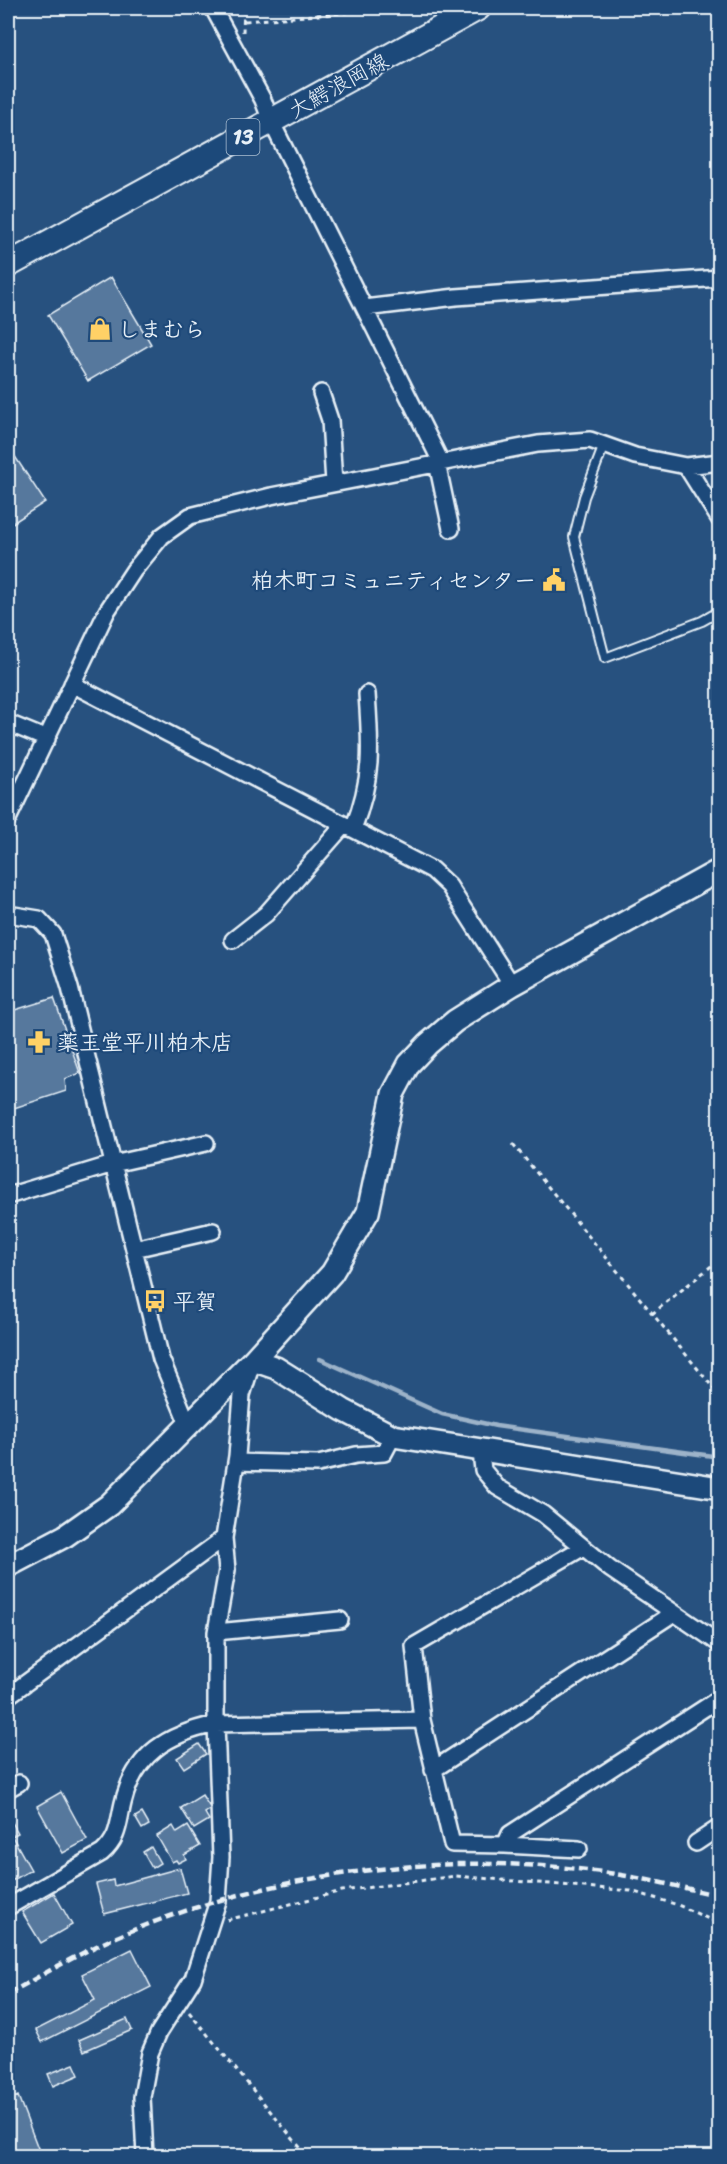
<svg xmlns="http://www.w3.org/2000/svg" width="727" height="2164" font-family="Sriracha,'Klee One',sans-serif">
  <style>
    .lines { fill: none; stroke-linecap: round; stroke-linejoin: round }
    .stream { stroke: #9db3c9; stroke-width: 4.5 }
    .building { fill: #57789d; stroke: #e8f1f8; stroke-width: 1.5 }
    .lane-casing { stroke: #e8f1f8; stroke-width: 12 }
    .street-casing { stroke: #e8f1f8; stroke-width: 20 }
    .secondary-casing { stroke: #e8f1f8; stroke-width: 26 }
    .primary-casing { stroke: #e8f1f8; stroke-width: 28 }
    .path { stroke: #e8f1f8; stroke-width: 3; stroke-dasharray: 4.5 4.5; stroke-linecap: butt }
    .lane { stroke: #1f4a7a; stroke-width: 8 }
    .street { stroke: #1f4a7a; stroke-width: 15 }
    .secondary { stroke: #1f4a7a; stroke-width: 21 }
    .primary { stroke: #1f4a7a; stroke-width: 24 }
    .rail { stroke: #e8f1f8; stroke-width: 4.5; stroke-dasharray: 9 4.5; stroke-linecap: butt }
    .labels { text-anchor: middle; stroke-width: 4.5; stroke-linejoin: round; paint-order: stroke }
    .shield { fill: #1f4a7a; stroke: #acbfd2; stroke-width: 1.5 }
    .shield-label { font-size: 21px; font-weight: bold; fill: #e8f1f8 }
    .street-label { font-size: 22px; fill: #e8f1f8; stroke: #1f4a7a }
    .poi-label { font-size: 22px; font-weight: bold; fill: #e8f1f8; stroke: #1f4a7a; text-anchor: start }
  </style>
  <rect width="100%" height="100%" fill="#27517f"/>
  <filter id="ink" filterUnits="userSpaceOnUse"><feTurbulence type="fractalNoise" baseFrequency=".0167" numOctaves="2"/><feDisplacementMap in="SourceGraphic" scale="12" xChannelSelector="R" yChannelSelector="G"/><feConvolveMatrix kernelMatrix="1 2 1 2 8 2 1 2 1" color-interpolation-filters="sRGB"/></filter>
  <g filter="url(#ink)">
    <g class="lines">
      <path class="stream" d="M320,1359L442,1414L496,1426L720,1457"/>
    </g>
    <path class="building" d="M111,277L151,344L88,381L48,315Z
      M10,449L45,502L8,526V451Z
      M54,998L80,1073L65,1079L66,1091L8,1110V1012Z
      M199,1744L206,1754L184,1768L177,1758Z
      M61,1792L87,1840L63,1853L37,1806Z
      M202,1795L211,1809L205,1813L209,1820L194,1829L181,1808Z
      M142,1813L149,1825L142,1829L135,1817Z
      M8,1815L18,1833L12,1836L31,1870L8,1883Z
      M173,1826L177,1833L188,1826L200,1846L184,1855L186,1859L178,1863L176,1860L172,1862L157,1836Z
      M151,1847L160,1863L152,1868L143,1852Z
      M180,1868L187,1893L104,1914L96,1884L113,1880L114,1886Z
      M54,1893L72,1925L41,1943L22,1912Z
      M132,1949L151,1987L42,2042L36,2030L95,2000L82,1974Z
      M127,2019L132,2030L84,2051L79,2040Z
      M74,2064L79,2075L53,2086L48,2074Z
      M18,2096L41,2156H8V2100Z"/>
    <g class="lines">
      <g class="lane-casing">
        <path id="lane" d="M604,445L584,497L574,537L605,658L702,621L720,611"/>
      </g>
      <g class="street-casing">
        <path id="street" d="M213,8L263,100L271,121L441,462
          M365,308L456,297L720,278
          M321,393L330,420L334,483
          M437,463L451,529
          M686,466L720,520
          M72,684L432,870L449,886L512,985
          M8,723L47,739
          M8,819L107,611L134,570L162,536L190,516L271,496L538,444L590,440L635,456L686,466L720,462
          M353,829C373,778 371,748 367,694
          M8,914L39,919L53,934L70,988L161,1359L188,1424
          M233,940L266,914L344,825
          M11,1195L113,1164L206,1143
          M134,1249L213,1231
          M481,1452L483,1470L497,1487L543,1514L610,1569L720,1644
          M236,1462L318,1464L356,1455L384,1453L393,1436
          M582,1548L414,1646L422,1720L452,1844L505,1845L510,1834L720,1698
          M216,1632L340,1620
          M8,1696L224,1538
          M433,1770L674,1613
          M8,1789L19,1783
          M696,1843L720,1827
          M505,1845L579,1849
          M8,1907L102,1853C119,1838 118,1824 123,1803C135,1753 168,1734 216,1724L422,1720
          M145,2156L142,2097L150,2053L159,2032L193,1979L218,1901L221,1857L216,1724V1632L227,1570L224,1538L237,1456L242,1395L252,1363"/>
      </g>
      <g class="secondary-casing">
        <path id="secondary" d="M253,1360L276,1368L343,1410L393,1436L720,1488
          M8,1566L65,1536L109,1505L253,1360L332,1273L368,1212L393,1094L409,1064L428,1044L455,1021L512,985L720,870"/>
      </g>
      <g class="primary-casing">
        <path id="primary" d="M8,265L478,8"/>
      </g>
      <path class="path" d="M420,8L424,15
        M245,21L401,8
        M243,32L244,8
        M513,1144L720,1396
        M652,1314L720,1259
        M227,1920L342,1891L456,1876L631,1891L678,1905L720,1924
        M189,2012L307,2156"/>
      <use href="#lane" class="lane"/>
      <use href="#street" class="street"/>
      <use href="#secondary" class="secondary"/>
      <use href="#primary" class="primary"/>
      <path class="rail" d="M8,1994C38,1977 71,1958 103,1943C250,1877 417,1852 577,1869C626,1874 672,1885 720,1896"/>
    </g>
  </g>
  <defs>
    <g id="shop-bare" transform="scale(1.8)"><path d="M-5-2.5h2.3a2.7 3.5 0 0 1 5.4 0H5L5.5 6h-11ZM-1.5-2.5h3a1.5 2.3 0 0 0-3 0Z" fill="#ffd166" stroke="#1f4a7a" stroke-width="2.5" paint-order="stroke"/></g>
    <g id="civic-bare" transform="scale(1.8)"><path d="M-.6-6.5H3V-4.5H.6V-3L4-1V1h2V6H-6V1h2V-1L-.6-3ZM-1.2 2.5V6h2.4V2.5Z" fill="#ffd166" stroke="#1f4a7a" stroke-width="2.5" paint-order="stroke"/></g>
    <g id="pharmacy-bare" transform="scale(1.8)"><path d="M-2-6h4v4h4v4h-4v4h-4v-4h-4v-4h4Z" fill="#ffd166" stroke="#1f4a7a" stroke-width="2.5" paint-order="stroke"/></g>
    <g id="bus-bare" transform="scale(1.8)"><path d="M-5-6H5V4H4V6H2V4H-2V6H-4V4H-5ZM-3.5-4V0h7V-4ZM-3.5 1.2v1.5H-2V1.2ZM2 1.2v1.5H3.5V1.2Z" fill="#ffd166" stroke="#1f4a7a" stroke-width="2.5" paint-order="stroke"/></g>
  </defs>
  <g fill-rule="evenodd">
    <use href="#shop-bare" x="100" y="329"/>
    <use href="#civic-bare" x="554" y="580"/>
    <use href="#pharmacy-bare" x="39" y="1042"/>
    <use href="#bus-bare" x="155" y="1301"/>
  </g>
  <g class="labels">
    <rect class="shield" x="226.5" y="119" width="33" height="36" rx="4.5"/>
    <g class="shield-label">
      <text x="243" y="144">13</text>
    </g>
    <g class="street-label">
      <text transform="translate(338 85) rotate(-29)" y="8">大鰐浪岡線</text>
    </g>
    <g class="poi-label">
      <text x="118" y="337">しまむら</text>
      <text x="536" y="588" text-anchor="end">柏木町コミュニティセンター</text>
      <text x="57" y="1050">薬王堂平川柏木店</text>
      <text x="173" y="1309">平賀</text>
    </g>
  </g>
  <rect width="727" height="2164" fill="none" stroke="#1f4a7a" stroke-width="30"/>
  <rect x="15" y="15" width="697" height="2134" fill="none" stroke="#e8f1f8" stroke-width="2" filter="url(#ink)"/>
</svg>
